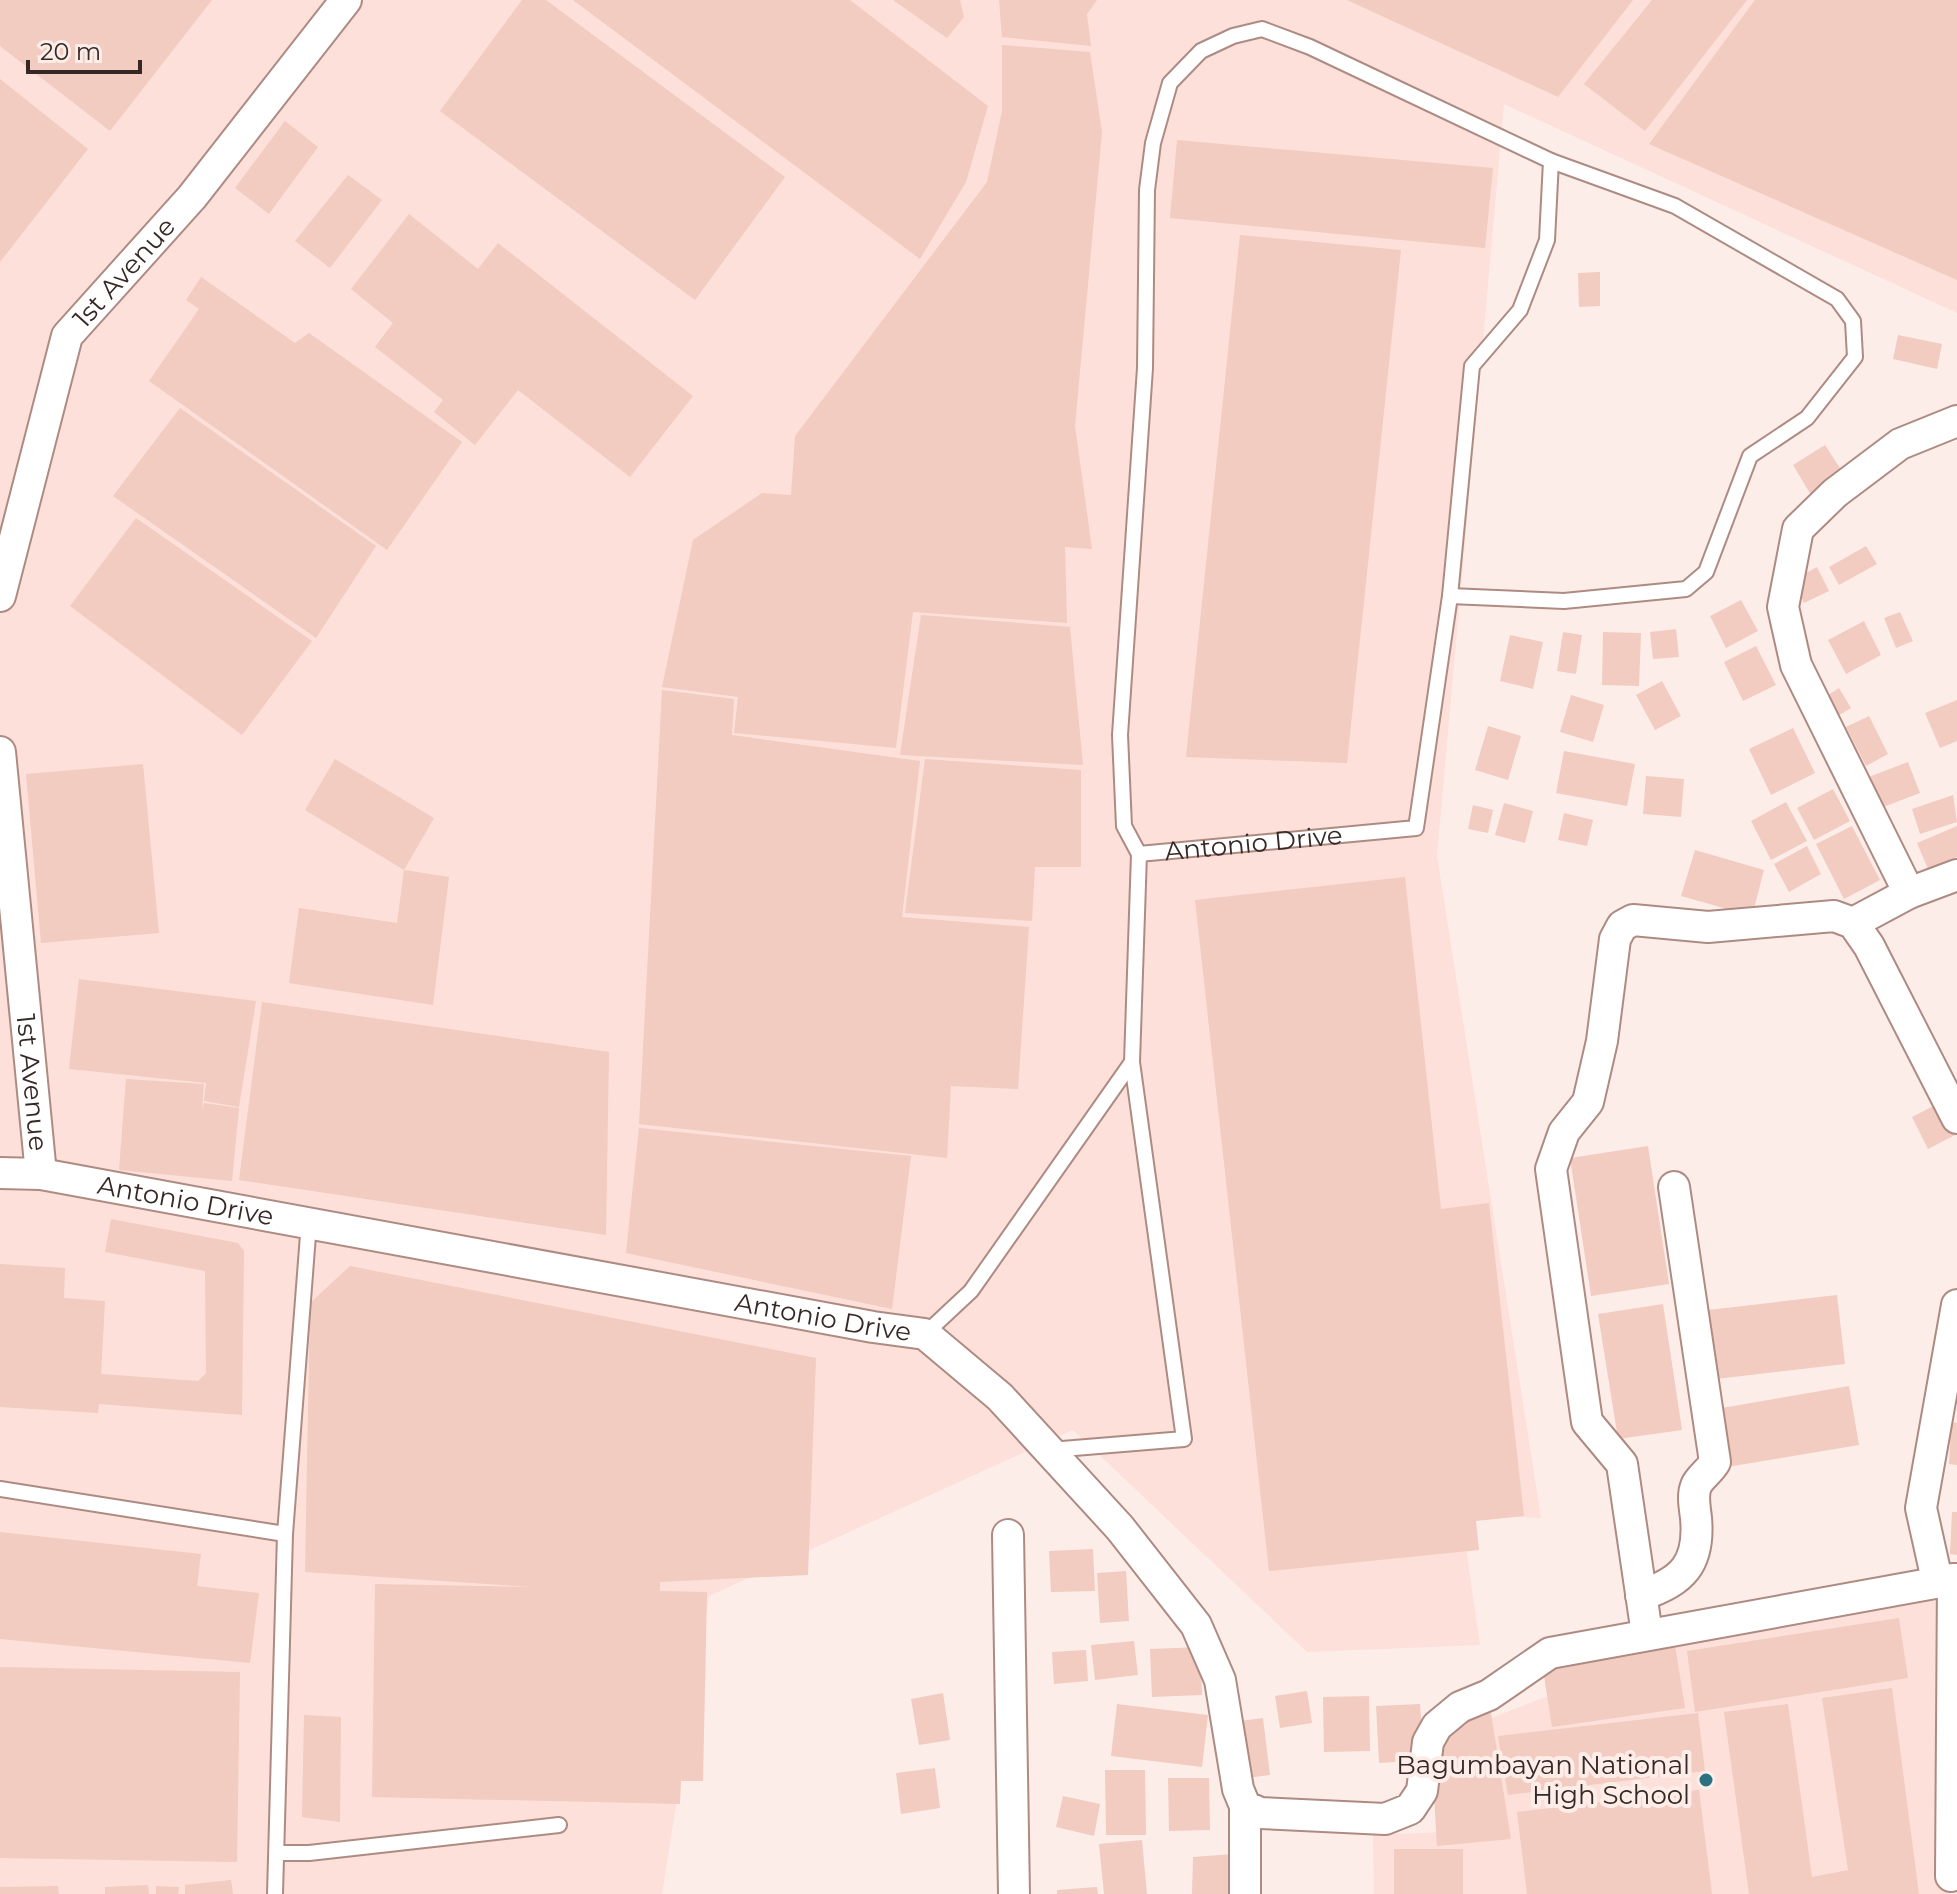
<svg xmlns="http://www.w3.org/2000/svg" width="1957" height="1894" font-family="Montserrat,sans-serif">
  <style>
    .built { fill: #fce0d9 }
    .building { fill: #f2cbc1 }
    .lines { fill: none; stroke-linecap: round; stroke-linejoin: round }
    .service-casing { stroke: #ae8b82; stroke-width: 18 }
    .minor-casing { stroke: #ae8b82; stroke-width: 34 }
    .service { stroke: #fff; stroke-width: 14 }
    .minor { stroke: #fff; stroke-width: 30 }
    .poi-dot { fill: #2c7180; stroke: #fdede9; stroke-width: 3 }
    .labels { text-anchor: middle; stroke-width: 8; stroke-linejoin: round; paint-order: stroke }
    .street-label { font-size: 26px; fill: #362825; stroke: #fdede9 }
    .poi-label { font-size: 26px; fill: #362825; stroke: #fdede9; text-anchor: end }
  </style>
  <rect width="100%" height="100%" fill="#fdede9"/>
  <path class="built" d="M0,0H1957V313L1504,104L1437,856L1541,1518L1461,1514L1480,1645L1307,1652L1073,1430L709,1596L662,1894H0Z
    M1940,1595L1948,1894H1374L1373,1835L1468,1831L1466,1728L1548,1696L1557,1658Z"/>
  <path class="building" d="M0,0H212L110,131L0,46Z
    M522,0H546L785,177L695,300L440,111Z
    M573,0H850L988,106L966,182L920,259Z
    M893,0H960L964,17L947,38Z
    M999,0H1097L1087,14L1091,46L1002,37Z
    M1347,0H1633L1558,97Z
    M1652,0H1747L1645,131L1584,84Z
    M1755,0H1957V280L1649,144Z
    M1002,45L1090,52L1102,132L1075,426L1092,549L1065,547L1067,623L913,612L896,748L734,733L738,697L662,687L693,540L762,493L791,495L795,436L987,182L1002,111Z
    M0,79L88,149L0,262Z
    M285,121L318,147L269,214L235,188Z
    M1177,140L1493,168L1485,248L1170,218Z
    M348,175L382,200L330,268L295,241Z
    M409,214L478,269L498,243L693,396L630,477L518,390L475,445L434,412L443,400L375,347L393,323L351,289Z
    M1240,235L1401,250L1347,763L1186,757Z
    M1600,272V306L1579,307L1578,273Z
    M201,277L295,343L309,333L462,442L387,550L149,381L199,309L186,300Z
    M1898,335L1942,344L1937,369L1893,359Z
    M180,408L376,546L316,638L113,496Z
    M1825,445L1847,479L1814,500L1793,465Z
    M136,518L312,641L242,735L70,606Z
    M1866,546L1877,564L1839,585L1829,567Z
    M1817,567L1829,591L1804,603L1793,580Z
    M1741,600L1758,631L1726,648L1710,616Z
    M1900,612L1913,641L1896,648L1884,618Z
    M921,615L1070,627L1083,765L900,755Z
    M1864,621L1881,655L1846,674L1828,640Z
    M1676,629L1679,657L1653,659L1650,632Z
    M1563,632L1582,635L1576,674L1557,671Z
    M1603,632L1641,633L1639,686L1602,685Z
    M1510,635L1543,642L1533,689L1500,681Z
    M1756,646L1776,685L1743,701L1724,662Z
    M1662,681L1681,716L1655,730L1636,695Z
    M1839,688L1851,708L1831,720L1819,701Z
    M662,690L734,699L732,735L920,761L902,917L1029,927L1018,1089L951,1086L947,1158L639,1124Z
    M1571,695L1604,705L1593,742L1560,732Z
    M1957,700V741L1940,748L1925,713Z
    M1869,716L1888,754L1866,766L1846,727Z
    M1488,726L1521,736L1508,780L1475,770Z
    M1793,728L1815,773L1771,795L1749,749Z
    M1564,751L1635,764L1627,806L1556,793Z
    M335,759L434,818L404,870L305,810Z
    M925,759L1081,770V867H1035L1032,921L905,913Z
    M1908,762L1920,793L1878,809L1866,778Z
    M143,764L159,933L41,943L26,774Z
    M1646,776L1684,779L1681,817L1643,814Z
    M1833,789L1850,821L1814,840L1797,808Z
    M1953,795L1957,822L1920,834L1912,809Z
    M1786,802L1807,841L1771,860L1751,821Z
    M1504,803L1533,811L1525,843L1495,835Z
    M1473,805L1493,810L1488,833L1468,829Z
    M1564,813L1593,820L1587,846L1558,840Z
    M1852,826L1880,880L1844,899L1816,844Z
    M1957,826V857L1928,869L1917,843Z
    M1807,846L1821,874L1789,892L1774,864Z
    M1695,850L1764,870L1752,916L1681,896Z
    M404,870L449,877L433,1005L289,983L299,908L397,923Z
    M1405,877L1441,1209L1489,1203L1524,1516L1476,1521L1479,1550L1269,1571L1195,900Z
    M79,979L256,1001L239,1107L204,1101L206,1083L69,1069Z
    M262,1002L609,1052L606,1235L239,1180Z
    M126,1079L204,1084L202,1110L204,1103L239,1108L232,1181L119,1170Z
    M1943,1101L1957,1134L1928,1149L1912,1117Z
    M639,1128L911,1156L892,1309L626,1253Z
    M1648,1146L1669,1284L1591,1296L1570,1158Z
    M111,1219L238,1243L244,1251L242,1415L99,1404L98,1413L0,1407V1264L65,1268L64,1298L105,1301L101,1374L198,1381L206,1373L205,1271L105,1252Z
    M350,1266L816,1358L808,1575L660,1582V1591L707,1592L703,1781H681L680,1804L372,1797L375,1584L532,1587L305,1572L310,1303Z
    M1837,1295L1845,1364L1716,1379L1708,1310Z
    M1663,1304L1682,1430L1618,1439L1598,1314Z
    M1849,1386L1859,1445L1727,1467L1716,1409Z
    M1951,1422L1957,1423V1465L1949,1464Z
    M1952,1512H1957V1555L1950,1554Z
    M0,1532L201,1554L197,1586L259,1593L250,1663L0,1639Z
    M1093,1549L1095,1591L1051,1592L1049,1551Z
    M1126,1571L1129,1621L1100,1623L1097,1573Z
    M1899,1618L1908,1678L1695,1712L1687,1651Z
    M1134,1641L1138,1675L1095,1680L1091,1645Z
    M1675,1645L1685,1708L1552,1727L1542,1663Z
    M1200,1647L1202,1695L1152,1697L1150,1649Z
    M1086,1650L1088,1681L1054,1684L1052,1652Z
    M0,1667L240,1672L237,1862L0,1858Z
    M1892,1688L1919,1894H1749L1724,1712L1788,1704L1812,1877L1848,1870L1822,1698Z
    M1307,1691L1312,1723L1280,1728L1275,1696Z
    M943,1693L950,1740L919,1745L911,1699Z
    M1369,1696L1370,1751L1324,1752L1323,1697Z
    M1117,1704L1208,1715L1202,1767L1111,1756Z
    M1420,1704L1424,1760L1379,1763L1376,1706Z
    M1491,1713L1511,1839L1437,1846L1431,1746H1445L1444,1729L1466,1725V1715Z
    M1698,1713L1705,1771L1508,1795L1498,1736Z
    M304,1715L341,1717L340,1822L302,1817Z
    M1263,1718L1270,1775L1239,1779L1232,1722Z
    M935,1768L940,1808L901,1814L896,1773Z
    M1105,1770H1145L1146,1835H1106Z
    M1168,1778H1209L1210,1830L1169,1831Z
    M1699,1790L1712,1894H1527L1517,1812Z
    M1063,1796L1100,1804L1094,1836L1056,1827Z
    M1142,1840L1147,1894H1104L1099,1844Z
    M1394,1849H1463V1894H1394Z
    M1234,1854V1894H1192L1193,1857Z
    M231,1880L233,1894H185V1885Z
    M148,1885L149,1894H105V1887Z
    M58,1886L59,1894H0V1887Z
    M156,1886L179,1887L178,1894H156Z
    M1097,1887L1098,1894H1057V1890Z"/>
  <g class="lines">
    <g class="service-casing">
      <g id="service">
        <path d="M1450,596L1564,601L1686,589L1706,572L1750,456L1807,418L1855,357L1853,321L1837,299L1675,206L1551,161"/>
        <path id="s1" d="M925,1334L971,1291L1132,1062L1139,854L1416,828L1450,596L1472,366L1520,310L1547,240L1551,161L1310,47L1262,29L1233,36L1201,51L1170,83L1153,143L1147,190L1145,368L1120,735L1124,826L1139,854"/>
        <path d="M1050,1450L1184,1439L1132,1062"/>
        <path d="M0,1489L285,1534"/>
        <path d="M277,1853H309L559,1825"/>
        <path d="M275,1894L285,1534L309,1222"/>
      </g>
    </g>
    <g class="minor-casing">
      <g id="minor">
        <path id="s2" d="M0,596L67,336L192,197L346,0"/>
        <path id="s3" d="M0,752L41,1174"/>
        <path d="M1909,893L1796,665L1783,607L1798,529L1835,493L1900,444L1957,421"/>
        <path d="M1853,923L1909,893L1957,875"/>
        <path id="s4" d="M0,1173L41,1174L873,1327L925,1334L1000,1397L1120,1528L1196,1625L1220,1680L1238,1789L1245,1806L1260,1813L1385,1819L1410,1809L1422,1791L1428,1742L1437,1726L1460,1707L1489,1695L1550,1653L1957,1579"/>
        <path d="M1008,1535L1014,1894"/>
        <path d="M1937,1580L1921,1508L1957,1305"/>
        <path d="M1641,1595C1683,1582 1700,1563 1696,1518C1695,1508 1692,1496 1696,1486C1699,1478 1710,1471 1715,1462L1674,1187"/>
        <path d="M1647,1634L1622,1464L1587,1422L1551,1169L1564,1132L1588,1102L1602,1041L1615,939L1622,926L1633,920L1708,927L1834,916L1853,923L1869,946L1957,1118"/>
        <path d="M1245,1806V1894"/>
        <path d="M1951,1876L1953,1579"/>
      </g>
    </g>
    <use href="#service" class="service"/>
    <use href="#minor" class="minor"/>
  </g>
  <circle class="poi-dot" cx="1706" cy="1780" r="8"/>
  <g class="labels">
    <g class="street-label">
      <text dy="9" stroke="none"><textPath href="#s2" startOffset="354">1st Avenue</textPath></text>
      <text dy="9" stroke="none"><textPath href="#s1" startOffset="666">Antonio Drive</textPath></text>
      <text dy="9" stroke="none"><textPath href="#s3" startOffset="332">1st Avenue</textPath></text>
      <text dy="9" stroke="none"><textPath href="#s4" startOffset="188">Antonio Drive</textPath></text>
      <text dy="9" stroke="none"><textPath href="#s4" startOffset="836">Antonio Drive</textPath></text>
    </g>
    <g class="poi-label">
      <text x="1690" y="1774">Bagumbayan National<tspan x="1690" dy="30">High School</tspan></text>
    </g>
  </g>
  <path d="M28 60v12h112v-12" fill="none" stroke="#362825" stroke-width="4"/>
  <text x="40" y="60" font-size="24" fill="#362825" stroke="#fdede9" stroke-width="6" paint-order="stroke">20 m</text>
</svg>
